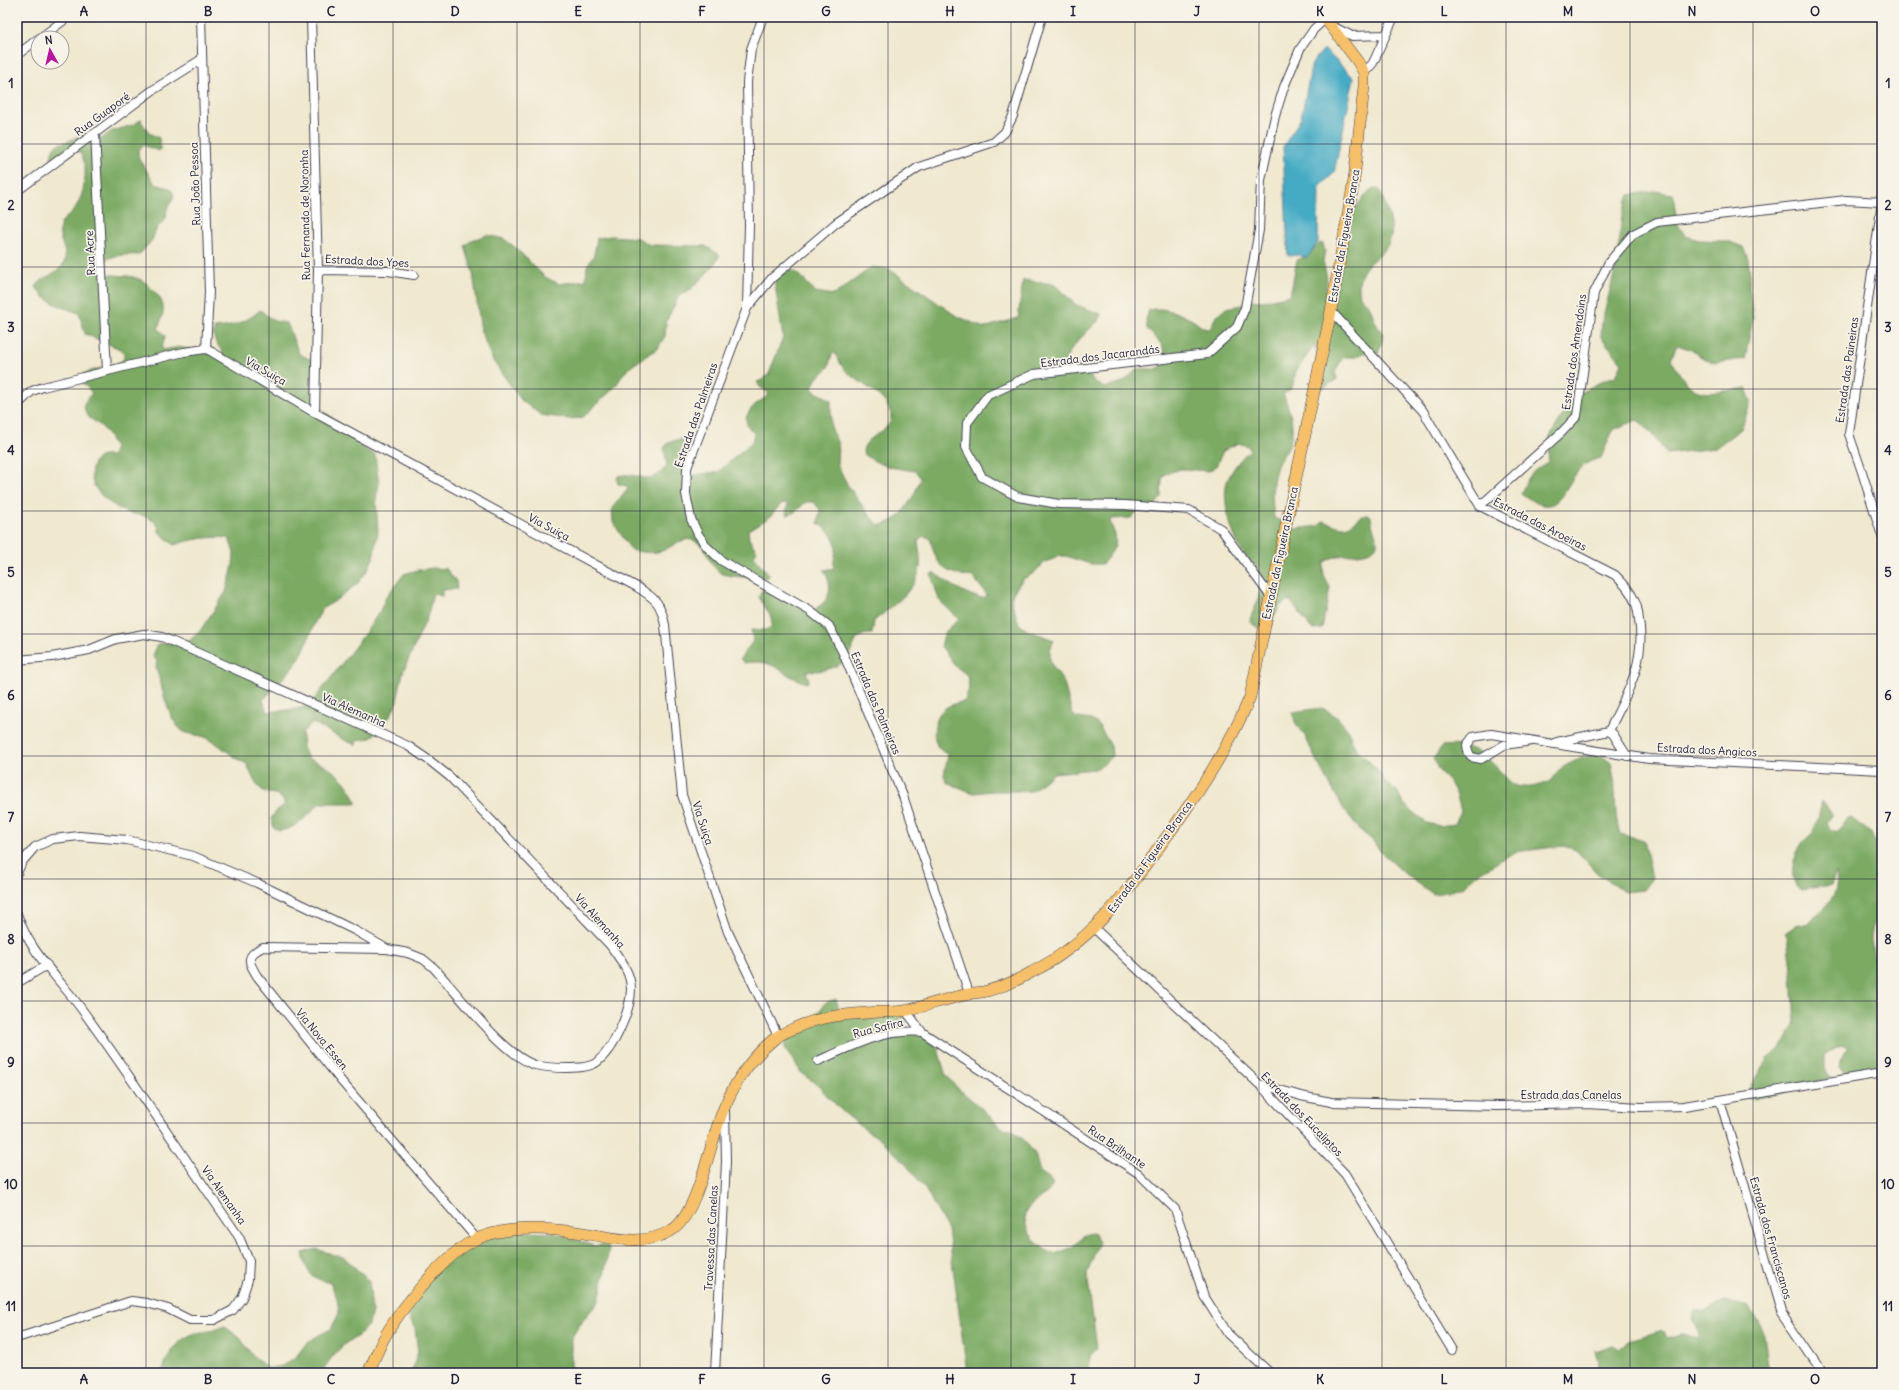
<svg xmlns="http://www.w3.org/2000/svg" width="1899" height="1390" font-family="Delius,sans-serif">
  <style>
    .forest { fill: #7caa63; stroke: #4f664f; fill-rule: evenodd }
    .water { fill: #44aac4; stroke: #336680 }
    .lines { fill: none; stroke-linecap: round; stroke-linejoin: round }
    .minor-casing { stroke: #414051; stroke-width: 10 }
    .major-casing { stroke: #414051; stroke-width: 12 }
    .minor { stroke: #fff; stroke-width: 8 }
    .major { stroke: #f6c06b; stroke-width: 11 }
    .grid { fill: none; stroke: #22223b; stroke-width: 1; stroke-opacity: 0.55 }
    .labels { text-anchor: middle; stroke-width: 3.5; stroke-linejoin: round; paint-order: stroke }
    .street-label { font-size: 11px; fill: #22223b; stroke: #f7f3e8 }
    .neatline { fill: none; stroke: #22223b; stroke-width: 1.5 }
    .grid-label { font-size: 13px; text-anchor: middle; font-weight: bold; fill: #22223b }
  </style>
  <rect width="100%" height="100%" fill="#f7f3e8"/>
  <filter id="ink" filterUnits="userSpaceOnUse"><feTurbulence type="fractalNoise" baseFrequency=".025" numOctaves="2"/><feDisplacementMap in="SourceGraphic" scale="8" xChannelSelector="R" yChannelSelector="G"/><feConvolveMatrix kernelMatrix="1 2 1 2 8 2 1 2 1" color-interpolation-filters="sRGB"/></filter>
  <filter id="wash" filterUnits="userSpaceOnUse"><feTurbulence type="fractalNoise" baseFrequency=".012" numOctaves="4" result="noise"/><feDisplacementMap in="SourceGraphic" scale="16" xChannelSelector="R" yChannelSelector="G"/><feGaussianBlur stdDeviation="0.9" result="paint"/><feColorMatrix in="noise" values="0 0 0 0 0 0 0 0 0 0 0 0 0 0 0 0 0 1.4 0 .05"/><feComposite in="paint" operator="in"/></filter>
  <g filter="url(#wash)">
    <rect width="100%" height="100%" fill="#f0e8cf"/>
    <path class="forest" d="M142,119L141,121L149,133L159,138L161,149L159,151L143,145L138,151L139,159L155,184L169,188L173,192L174,196L167,209L166,218L157,228L152,240L139,255C124,254 109,255 98,265L99,271C114,278 125,273 139,279C145,281 149,286 154,291C166,303 165,312 158,328L165,336L162,348L163,350L179,347L222,356L223,353C219,346 210,337 215,328C233,327 247,322 260,310L274,321L287,323L299,354L312,360L317,404L325,412L350,432L366,450L375,455L379,485L376,498L378,532L373,558L367,571L358,583L335,601L323,608L315,622L303,652L295,665L263,700L267,712L297,709L310,705L363,636L380,611L386,597L404,574L418,570L433,568L446,569L456,581L457,589L442,590V596L433,594L427,618L403,672L397,701L391,715L371,738L357,740L356,745C339,739 329,730 313,723L302,732L303,747L308,759C330,765 349,781 357,803H320C307,816 298,828 279,831L274,828L271,819L276,811L285,805C279,789 272,797 262,790C254,784 251,773 247,764C231,757 219,743 205,737C199,735 191,735 184,732C168,722 162,686 156,668L157,661L153,656L158,644L189,641L200,631L226,592L233,566L234,553L229,538C211,536 192,539 174,545L158,531L160,530C158,526 155,521 150,519C144,514 133,515 126,512C108,504 83,485 94,463C98,455 104,456 112,456L115,447C111,441 107,432 102,427C91,417 85,420 84,403L92,393L79,378L85,373L120,362L124,358V353L120,349L85,334L79,313C63,307 45,303 36,287C42,276 59,274 64,263C69,252 57,239 60,227C61,219 69,217 73,211C85,196 89,170 81,153L77,151L55,164L51,159C53,141 57,146 71,140C78,137 85,133 92,130H95L98,141L112,131L133,125Z
      M1375,188L1380,190C1385,206 1394,220 1391,237C1387,257 1362,259 1359,284C1359,288 1359,292 1360,296C1363,300 1368,303 1370,307C1374,317 1376,328 1384,334L1378,354L1371,349L1356,357H1343L1335,372L1337,379L1316,393L1317,352L1314,346L1296,371L1292,388L1283,394C1290,410 1296,428 1289,445C1286,453 1278,460 1276,469C1271,485 1272,502 1274,518L1281,521V525L1283,523L1294,529L1319,526L1323,521C1329,523 1336,526 1342,527C1354,528 1360,511 1371,516C1371,525 1375,531 1377,540C1380,556 1349,554 1338,556C1333,557 1329,560 1324,562C1322,572 1324,578 1330,587L1322,629L1315,630L1311,628L1292,603L1288,600L1281,605L1265,631L1261,630L1250,622C1250,615 1254,612 1256,605C1260,596 1261,585 1260,575C1258,564 1250,563 1244,554C1233,540 1221,500 1227,482C1231,470 1241,458 1250,450L1248,446L1238,443L1223,451L1216,466L1209,471L1181,469L1165,474L1162,479L1161,497L1152,510L1140,509L1131,518L1111,519C1109,525 1114,529 1115,535C1118,547 1109,556 1102,564H1090L1066,556H1060L1044,563L1034,573L1023,579L1013,593L1011,600L1019,624L1027,630L1054,640L1050,650V662L1064,683L1072,713L1077,718L1091,720L1098,724L1111,746L1112,756L1103,765L1095,769L1054,773L1032,791H993L973,793L946,782L944,775L948,755C945,753 941,751 938,747C931,735 934,714 947,707C952,704 959,703 965,701L969,688L967,675L954,665L941,646L945,632L959,619L939,600L931,574L934,573C946,581 971,599 985,598L987,595L973,577C943,573 937,568 930,538L923,536L918,541C919,549 921,559 920,567C917,590 891,607 874,621L872,634C852,634 857,645 847,658C838,669 820,672 806,671L809,680L807,683C779,675 777,658 744,663L740,659L753,641L751,630H767L772,625L771,617L759,597L761,591L768,589L813,610C832,600 833,587 824,570L834,568C833,561 834,561 835,555C839,540 829,531 818,523L820,510L814,502H806L795,512L788,515L786,514L788,504L782,503L769,518L748,530L749,539L757,551L754,556L756,560L770,575L767,578C755,577 734,578 723,574C708,568 709,546 693,540C681,537 671,548 662,551C652,554 641,552 631,550L613,522L612,508L628,489L627,486L618,484L617,480L618,476C638,470 650,490 667,465L664,448L669,442L680,439L684,442V472L686,476L718,472L752,442L754,433C744,424 743,417 754,406C758,401 765,400 769,393L760,387L757,382L762,380L769,374L783,337L775,285V277L782,270L790,269L799,274L815,292L834,295L872,267L889,269L955,315L984,328L1018,318L1023,280L1054,284L1076,305L1101,314L1100,319C1086,333 1071,345 1064,363L1081,366L1095,382L1104,388L1123,382L1138,369H1156L1168,362L1162,345L1147,329L1146,319L1149,310C1163,306 1182,314 1194,321C1200,325 1202,329 1210,329L1215,318L1226,308L1242,305L1250,300L1263,301L1290,295L1297,260L1305,257L1320,243L1323,244L1325,250L1323,261L1327,278L1324,310L1325,314L1350,218L1364,196ZM833,351C837,356 840,364 844,369C857,383 889,395 891,416C892,433 863,435 863,453C880,467 894,468 915,471L921,478L914,495L903,512L896,519L883,525H879L872,519L848,486L837,464L838,444L831,427V401C825,395 816,394 812,388L816,379L828,368Z
      M1654,191L1673,194L1677,224L1686,236L1699,240L1727,241L1743,247L1748,259L1750,274L1749,287L1753,318L1745,359L1715,363L1701,357L1690,349L1677,345L1671,359C1695,403 1702,393 1746,388L1751,402L1741,429L1715,448L1667,454C1657,442 1650,429 1637,420L1613,430L1601,458C1597,459 1593,460 1589,462C1561,478 1565,528 1521,493C1528,477 1532,470 1548,462L1550,436L1569,405L1580,393L1604,380L1616,376L1622,363L1601,337L1602,321L1617,263L1622,216L1629,195Z
      M487,235L504,239L516,248L545,277L559,284L586,280L587,266L594,255L597,238L611,236L638,238L650,245L705,246L720,255L713,267L691,289L679,296L666,322L665,336L658,348L633,365L623,374L616,386L582,418L569,419L541,415L522,401L493,361L481,332L473,273L465,246L472,240Z
      M1322,708L1336,716L1348,730L1352,742L1361,754L1376,768L1385,782L1397,791L1403,803L1415,814L1427,823L1440,826L1455,824L1461,811L1456,793L1449,781L1438,770L1434,758L1442,746C1468,743 1482,751 1499,770C1506,777 1512,787 1523,787C1530,788 1544,785 1550,781C1554,777 1556,772 1560,769C1573,761 1585,756 1600,754L1611,763C1613,773 1615,782 1615,792C1616,809 1615,817 1620,834L1644,840L1652,878L1643,890L1625,892L1597,873L1576,850L1563,846L1515,852L1474,876L1463,887L1448,892L1433,894L1405,874L1381,852L1372,840L1361,831L1343,808L1316,760L1305,736L1296,724L1292,712Z
      M1822,801L1832,814L1827,822L1830,829L1837,832L1846,820L1851,818L1871,833L1876,845L1880,878L1882,880V916L1874,919L1871,938L1874,961L1882,977V995L1877,994L1876,1003L1879,1008H1882V1073C1868,1071 1849,1078 1839,1067L1847,1049L1845,1046L1839,1047L1825,1056V1069L1830,1077L1827,1080L1754,1099L1749,1098L1747,1092L1767,1059L1780,1049L1795,1023L1792,977L1787,936L1785,933L1798,924L1807,925C1823,906 1840,901 1836,872L1831,885L1801,890C1786,880 1794,854 1803,842C1806,838 1812,835 1814,831C1818,822 1820,810 1822,801Z
      M836,999L839,1010L848,1014L904,1015L906,1019L903,1029L923,1035L934,1042L938,1049L945,1073L954,1085L987,1113L1000,1127L1014,1131L1024,1140L1035,1154L1040,1172L1049,1178L1053,1185C1046,1197 1033,1201 1026,1211C1024,1214 1025,1218 1025,1221C1028,1236 1040,1249 1055,1254L1071,1248L1085,1234L1093,1233L1099,1242L1087,1274L1097,1348L1092,1353L1088,1373H967L948,1230L924,1187L904,1162L879,1138L867,1131L843,1112L815,1083L802,1074L785,1048L784,1037L815,1017L825,1003Z
      M501,1231L554,1233L595,1246L603,1244L608,1246L609,1250L599,1301L579,1325L571,1339V1373H411L418,1352L415,1329L409,1317V1311L422,1288L461,1246Z
      M316,1249L345,1258L369,1281L372,1311L369,1324L358,1336L346,1343L334,1354L321,1373H162C166,1357 176,1340 193,1334C203,1331 214,1332 224,1326L240,1338L252,1355L267,1368L282,1366L296,1357L305,1345L317,1336L331,1329L339,1313L337,1298L330,1283C311,1278 306,1273 303,1253Z
      M1724,1301L1748,1307L1763,1328L1769,1373H1597L1598,1364L1595,1351C1602,1350 1607,1347 1613,1345L1620,1349L1628,1341L1664,1331L1667,1338L1682,1334L1699,1338L1698,1331L1692,1318L1695,1310L1706,1312Z"/>
    <path class="water" d="M1324,49L1354,78L1334,173L1319,188L1318,242L1307,258L1298,255L1288,256L1283,147L1301,118L1312,63Z"/>
  </g>
  <g filter="url(#ink)">
    <g class="lines">
      <g class="minor-casing">
        <path id="minor" d="M201,17L209,292L206,349
          M311,17L318,270L315,413
          M763,17L751,49L747,82L749,225L747,308L687,468L686,494L691,519L698,534L707,547L722,561L810,611L829,626L843,653L903,796L969,993
          M1334,27L1352,36L1384,35
          M40,38L68,17
          M17,55L38,39
          M1364,73L1373,63L1394,17
          M95,133L107,371
          M17,191L153,90L202,59
          M1882,202L1849,434L1862,472L1882,536
          M318,270L388,271L414,275
          M747,308L772,278L836,223L919,167L994,142L1005,132L1013,116L1042,17
          M1331,311L1423,411L1480,506L1615,575C1623,583 1631,591 1635,602C1638,607 1638,614 1639,620C1646,663 1627,693 1609,731
          M17,405L32,391L43,387L184,352L206,349L212,352L315,413L637,587C656,599 661,603 665,625L682,795L728,932L778,1036
          M1480,506L1562,432L1577,416L1594,293L1609,262L1633,234L1657,222L1846,200L1882,202
          M1271,597L1221,529L1189,510L1125,505L1059,504L1018,497L982,477L966,447L967,423L988,395L1034,374L1207,354L1237,327L1245,308L1259,230L1261,180L1275,116L1284,87L1300,49L1314,29L1325,19
          M17,660L52,657L89,650L116,639L144,634L162,637L408,746L430,761L450,777L610,945C619,958 631,972 631,989C631,1010 614,1049 597,1062C586,1071 548,1068 535,1065C506,1057 456,992 434,968L423,959L408,953L387,949L356,931L257,883L193,856L127,840L79,836L53,839L35,847L22,862L17,873
          M1609,731L1613,734L1627,756
          M1532,741L1504,745L1481,759L1471,757L1468,751L1467,745L1473,737L1491,734L1649,759L1882,770
          M1557,742L1609,731
          M17,914C28,949 58,978 80,1007C135,1082 186,1161 239,1237L249,1261L248,1280L242,1298L233,1310L214,1320H190L168,1309L147,1303L131,1301L17,1338
          M1094,928L1259,1084L1345,1174L1452,1350
          M386,949L263,947C245,956 248,961 257,976L342,1082L476,1238
          M17,983L47,965
          M906,1011L922,1032L1138,1173L1175,1209L1204,1296L1228,1334L1270,1373
          M818,1061C851,1046 886,1028 922,1032
          M1259,1084L1301,1096L1331,1102L1498,1106L1586,1104L1641,1107L1684,1106L1882,1073
          M1720,1100L1781,1312L1823,1373
          M715,1373L726,1162L725,1110"/>
      </g>
      <g class="major-casing">
        <path id="major" d="M368,1373C373,1362 378,1350 383,1340C399,1310 448,1250 479,1238C507,1226 545,1228 576,1232C608,1236 641,1249 672,1230C698,1215 711,1137 724,1108C735,1082 752,1057 774,1039C780,1034 788,1031 795,1028C822,1015 850,1014 879,1012C889,1012 900,1012 909,1010C929,1005 949,998 969,994C975,992 981,993 987,991C1002,987 1018,980 1032,972C1093,941 1126,893 1165,839C1197,795 1229,748 1250,697L1331,311L1354,180L1364,86V73L1358,62L1324,17"/>
      </g>
      <use href="#minor" class="minor"/>
      <use href="#major" class="major"/>
    </g>
  </g>
  <path class="grid" d="M146,17V1373M269,17V1373M393,17V1373M517,17V1373M640,17V1373M764,17V1373M888,17V1373M1011,17V1373M1135,17V1373M1259,17V1373M1382,17V1373M1506,17V1373M1630,17V1373M1753,17V1373M17,144H1882M17,267H1882M17,389H1882M17,511H1882M17,634H1882M17,756H1882M17,879H1882M17,1001H1882M17,1123H1882M17,1246H1882"/>
  <g class="labels">
    <g class="street-label">
      <text transform="translate(102 114) rotate(-36)" y="4">Rua Guaporé</text>
      <text transform="translate(195 184) rotate(-92)" y="4">Rua João Pessoa</text>
      <text transform="translate(305 215) rotate(-91)" y="4">Rua Fernando de Noronha</text>
      <text transform="translate(1344 236) rotate(-80)" y="4">Estrada da Figueira Branca</text>
      <text transform="translate(90 253) rotate(-93)" y="4">Rua Acre</text>
      <text transform="translate(367 261) rotate(3)" y="4">Estrada dos Ypes</text>
      <text transform="translate(1574 352) rotate(-82)" y="4">Estrada dos Amendoins</text>
      <text transform="translate(1100 356) rotate(-7)" y="4">Estrada dos Jacarandás</text>
      <text transform="translate(1847 370) rotate(-82)" y="4">Estrada das Paineiras</text>
      <text transform="translate(266 371) rotate(30)" y="4">Via Suiça</text>
      <text transform="translate(696 415) rotate(-71)" y="4">Estrada das Palmeiras</text>
      <text transform="translate(1540 524) rotate(27)" y="4">Estrada das Aroeiras</text>
      <text transform="translate(549 527) rotate(28)" y="4">Via Suiça</text>
      <text transform="translate(1280 553) rotate(-78)" y="4">Estrada da Figueira Branca</text>
      <text transform="translate(876 703) rotate(67)" y="4">Estrada das Palmeiras</text>
      <text transform="translate(354 710) rotate(24)" y="4">Via Alemanha</text>
      <text transform="translate(1707 750) rotate(3)" y="4">Estrada dos Angicos</text>
      <text transform="translate(703 823) rotate(72)" y="4">Via Suiça</text>
      <text transform="translate(1150 857) rotate(-54)" y="4">Estrada da Figueira Branca</text>
      <text transform="translate(600 921) rotate(48)" y="4">Via Alemanha</text>
      <text transform="translate(878 1028) rotate(-14)" y="4">Rua Safira</text>
      <text transform="translate(322 1039) rotate(51)" y="4">Via Nova Essen</text>
      <text x="1571" y="1099">Estrada das Canelas</text>
      <text transform="translate(1302 1114) rotate(46)" y="4">Estrada dos Eucaliptos</text>
      <text transform="translate(1117 1147) rotate(34)" y="4">Rua Brilhante</text>
      <text transform="translate(224 1195) rotate(55)" y="4">Via Alemanha</text>
      <text transform="translate(711 1238) rotate(-87)" y="4">Travessa das Canelas</text>
      <text transform="translate(1771 1238) rotate(74)" y="4">Estrada dos Franciscanos</text>
    </g>
  </g>
  <rect width="1899" height="1390" fill="none" stroke="#f7f3e8" stroke-width="44"/>
  <g transform="translate(50 50) rotate(352)"><circle r="19" fill="#f7f3e8" stroke="#a29fa3"/>
  <path d="M0-3L7 15L0 10L-7 15Z" fill="#b5179e"/>
  <text y="-6" font-size="11" font-weight="bold" text-anchor="middle" fill="#22223b">N</text>
  </g>
  <rect x="22" y="22" width="1855" height="1346" class="neatline"/>
  <g class="grid-label">
    <text x="84" y="16">A</text>
    <text x="208" y="16">B</text>
    <text x="331" y="16">C</text>
    <text x="455" y="16">D</text>
    <text x="578" y="16">E</text>
    <text x="702" y="16">F</text>
    <text x="826" y="16">G</text>
    <text x="950" y="16">H</text>
    <text x="1073" y="16">I</text>
    <text x="1197" y="16">J</text>
    <text x="1320" y="16">K</text>
    <text x="1444" y="16">L</text>
    <text x="1568" y="16">M</text>
    <text x="1692" y="16">N</text>
    <text x="1815" y="16">O</text>
    <text x="11" y="88">1</text>
    <text x="1888" y="88">1</text>
    <text x="11" y="210">2</text>
    <text x="1888" y="210">2</text>
    <text x="11" y="332">3</text>
    <text x="1888" y="332">3</text>
    <text x="11" y="455">4</text>
    <text x="1888" y="455">4</text>
    <text x="11" y="577">5</text>
    <text x="1888" y="577">5</text>
    <text x="11" y="700">6</text>
    <text x="1888" y="700">6</text>
    <text x="11" y="822">7</text>
    <text x="1888" y="822">7</text>
    <text x="11" y="944">8</text>
    <text x="1888" y="944">8</text>
    <text x="11" y="1067">9</text>
    <text x="1888" y="1067">9</text>
    <text x="11" y="1189">10</text>
    <text x="1888" y="1189">10</text>
    <text x="11" y="1311">11</text>
    <text x="1888" y="1311">11</text>
    <text x="84" y="1384">A</text>
    <text x="208" y="1384">B</text>
    <text x="331" y="1384">C</text>
    <text x="455" y="1384">D</text>
    <text x="578" y="1384">E</text>
    <text x="702" y="1384">F</text>
    <text x="826" y="1384">G</text>
    <text x="950" y="1384">H</text>
    <text x="1073" y="1384">I</text>
    <text x="1197" y="1384">J</text>
    <text x="1320" y="1384">K</text>
    <text x="1444" y="1384">L</text>
    <text x="1568" y="1384">M</text>
    <text x="1692" y="1384">N</text>
    <text x="1815" y="1384">O</text>
  </g>
</svg>
